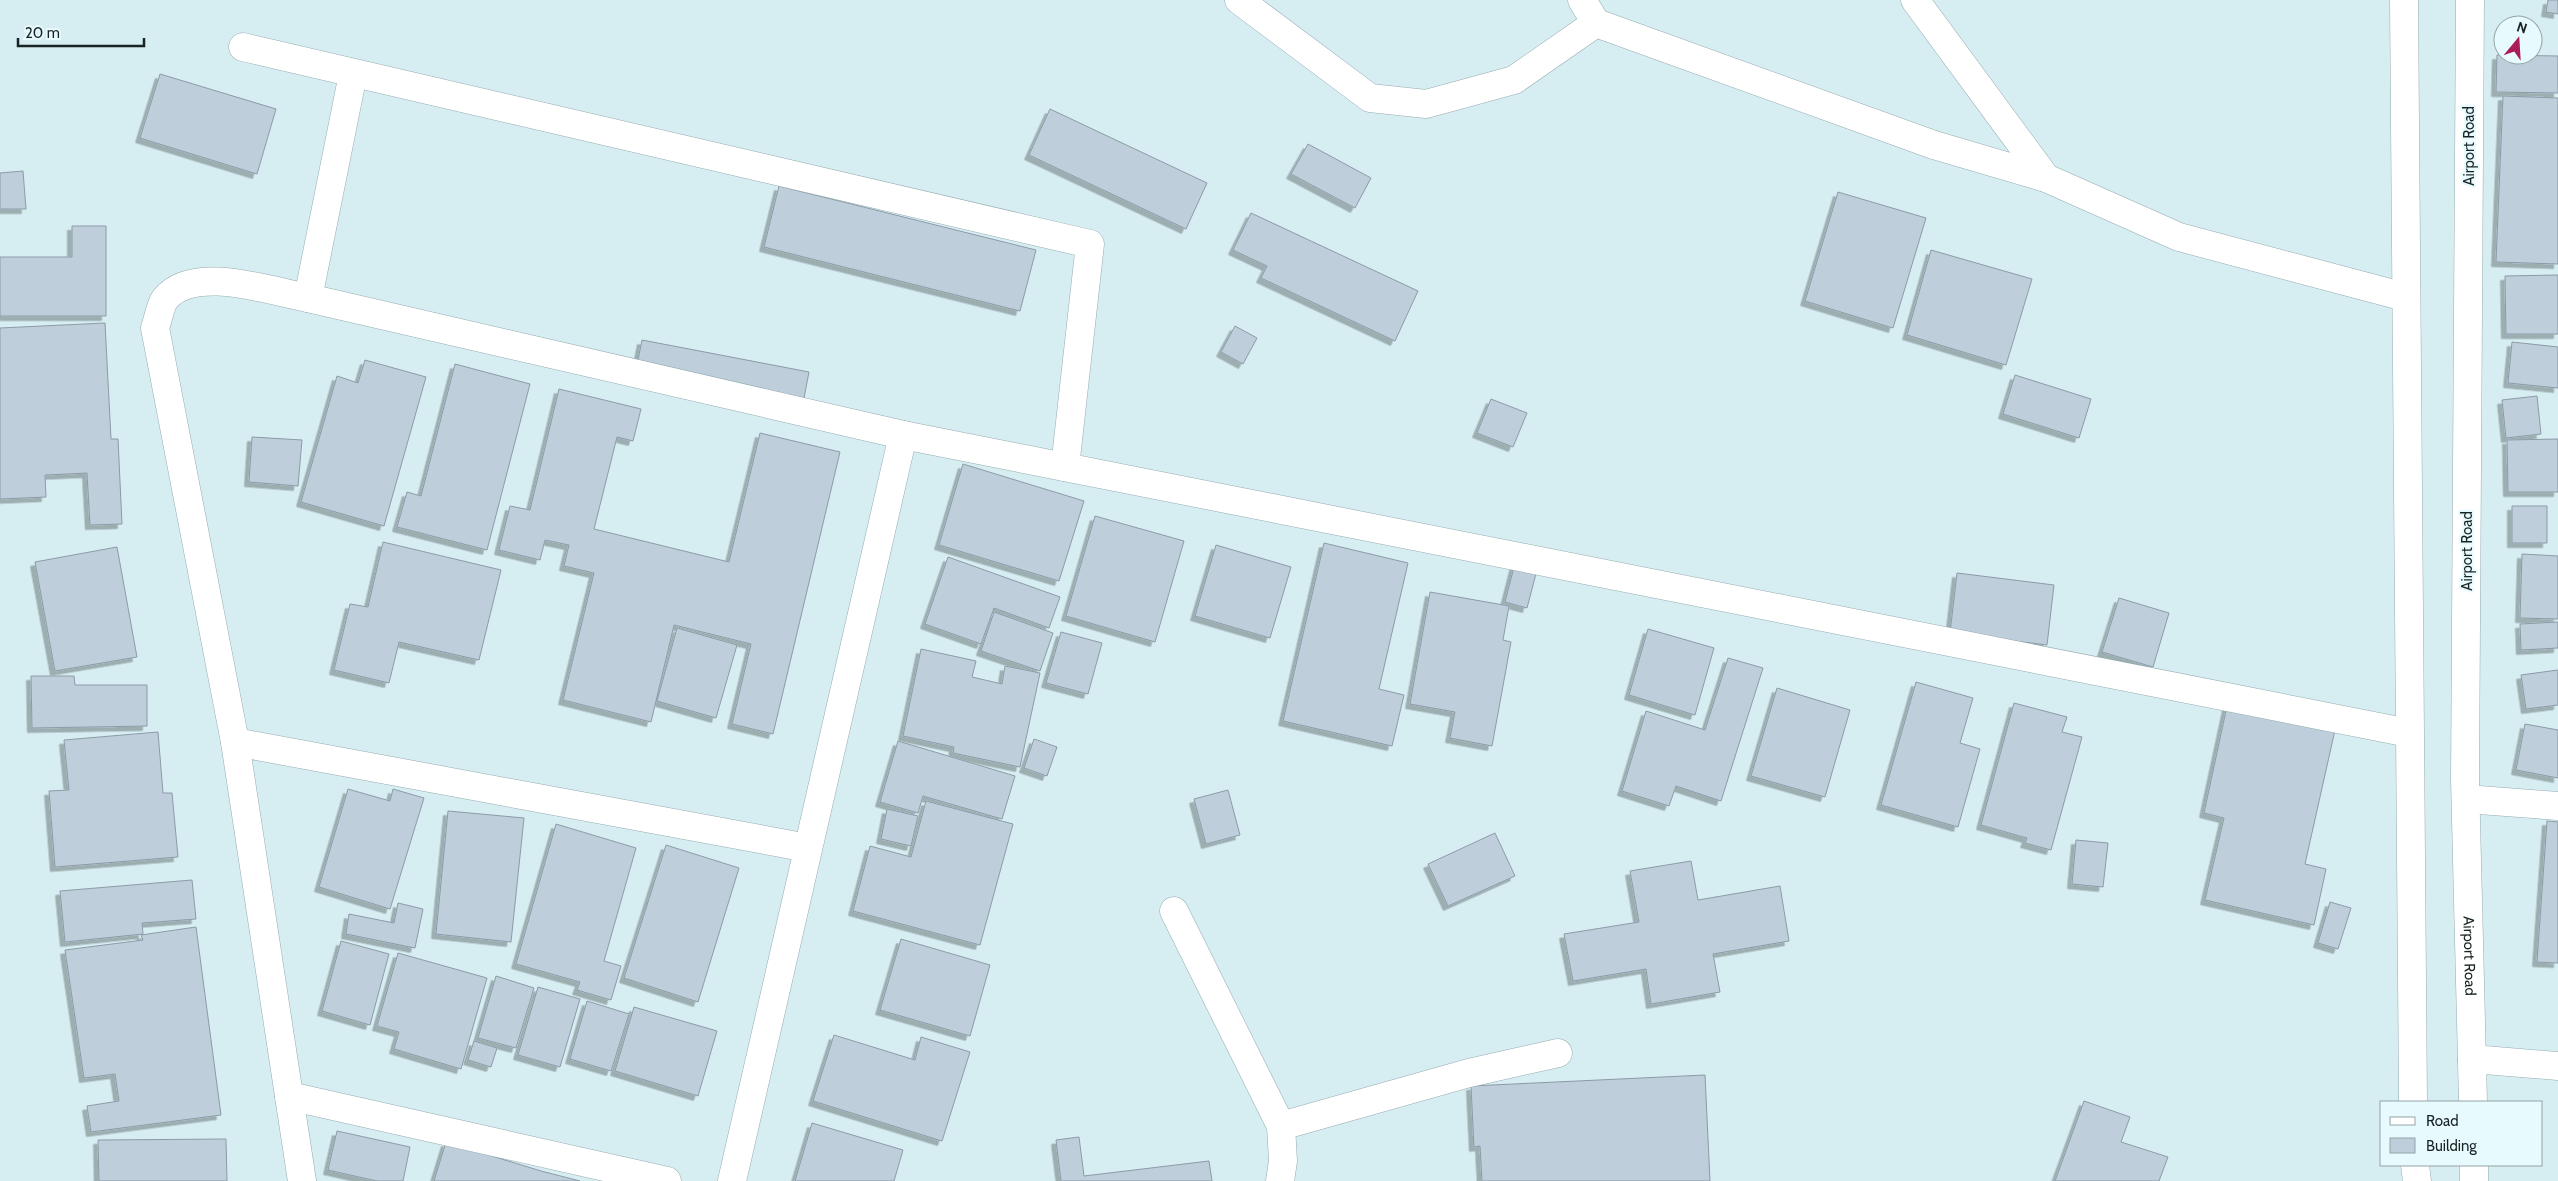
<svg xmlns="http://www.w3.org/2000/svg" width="2558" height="1181" font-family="Cabin,sans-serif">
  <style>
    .building { fill: #becedb; stroke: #8c9ba7; filter: url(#shadow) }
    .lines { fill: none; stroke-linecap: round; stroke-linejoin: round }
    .minor-casing { stroke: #96acb1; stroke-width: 29 }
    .minor { stroke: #fff; stroke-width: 28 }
    .labels { text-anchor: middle; stroke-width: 4.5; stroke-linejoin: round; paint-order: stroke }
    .street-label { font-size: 15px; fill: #1a2324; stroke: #e7fafd }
  </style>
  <defs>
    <filter id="shadow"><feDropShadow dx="-4.5" dy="4.5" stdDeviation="0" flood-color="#0004"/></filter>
  </defs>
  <rect width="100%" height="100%" fill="#d6edf2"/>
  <path class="building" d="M2548,0H2558V14L2546,12Z
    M2497,55L2558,56V93L2496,92Z
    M160,74L276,109L257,174L140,138Z
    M2503,96L2558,98V264L2496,262Z
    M1050,109L1207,183L1186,229L1029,155Z
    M1308,144L1371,178L1355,208L1291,174Z
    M23,171L26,209H0V173Z
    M779,186L1036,250L1020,311L764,247Z
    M1838,192L1926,218L1893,328L1805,301Z
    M1251,213L1418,291L1395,341L1261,278L1267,266L1233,250Z
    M72,226H106V316H0V257H72Z
    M1931,250L2032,279L2006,365L1907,335Z
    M2558,275V334H2506L2505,276Z
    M105,323L111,439H118L122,524L90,525L87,473L45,475L46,497L0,499V328Z
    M1235,326L1257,338L1243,364L1221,352Z
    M642,340L809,372L804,398L637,365Z
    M2512,342L2558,347V388L2508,383Z
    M365,360L426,377L384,526L301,502L337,376L358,383Z
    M455,364L530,384L487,550L397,527L407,492L421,496Z
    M2015,375L2091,399L2079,438L2003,414Z
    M559,389L641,409L633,441L617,437L594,529L729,562L760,433L840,452L773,734L732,724L751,644L674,625L651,722L563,700L594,573L564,566L569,545L545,540L540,560L499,550L510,506L530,510Z
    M2537,396L2541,434L2506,438L2502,400Z
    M1491,399L1527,413L1513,447L1477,433Z
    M252,437L302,440L298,486L249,482Z
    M2558,439V492H2508L2507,440Z
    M963,464L1084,501L1059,581L939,545Z
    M2512,506H2547V543H2512Z
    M1095,516L1184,541L1155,642L1066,616Z
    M383,542L501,570L479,660L399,642L389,683L334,670L350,604L368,607Z
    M1324,543L1408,563L1379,689L1404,695L1392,746L1283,721Z
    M1216,545L1291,567L1270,638L1195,616Z
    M117,547L137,657L55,671L35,562Z
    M2522,554L2558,556V619L2520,618Z
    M948,557L1060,597L1049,628L994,608L981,644L925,624Z
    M1516,559L1538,566L1527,608L1505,602Z
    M1957,573L2054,585L2047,645L1950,633Z
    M1430,592L1509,606L1503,640L1511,642L1492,746L1450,738L1455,712L1410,704Z
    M2119,598L2169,613L2153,667L2102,652Z
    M994,612L1053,633L1040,671L981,651Z
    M2558,622V648L2521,650L2520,624Z
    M677,628L737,645L716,718L657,701Z
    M1648,629L1714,648L1695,715L1629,695Z
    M1061,632L1102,643L1088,694L1046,683Z
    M921,649L976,661L972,677L1002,684L1005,666L1040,673L1020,767L953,753L954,747L903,736Z
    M1728,658L1763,668L1721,801L1676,786L1669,806L1622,791L1646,711L1705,730Z
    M2558,670V705L2526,709L2521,675Z
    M31,676H74L75,685H147V726L32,728Z
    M1916,682L1973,698L1960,743L1980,749L1958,827L1881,805Z
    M1777,688L1850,710L1825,797L1751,776Z
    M2014,703L2067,717L2062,732L2082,737L2051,850L2025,843L2027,838L1981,825Z
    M2227,706L2335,730L2305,864L2326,869L2314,925L2205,900L2224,818L2204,813Z
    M2525,724L2558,730V778L2516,770Z
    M158,732L163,793H172L178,857L55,867L49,791L69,790L64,740Z
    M1034,739L1057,747L1047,776L1024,768Z
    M898,741L1015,776L1002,819L923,796L918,813L880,802Z
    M348,789L390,801L393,789L424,798L390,909L319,887Z
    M1228,790L1240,835L1206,844L1194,799Z
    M926,801L1013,824L980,945L853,911L870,846L911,857Z
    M887,809L918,816L911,846L881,839Z
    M448,811L524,818L511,942L436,934Z
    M2547,821L2558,822V963L2537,962Z
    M556,824L636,848L604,961L621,966L611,1000L577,990L580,982L516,964Z
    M1495,833L1515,876L1448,906L1428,864Z
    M2076,840L2108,843L2103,887L2072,884Z
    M666,845L739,868L698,1002L624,978Z
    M1691,861L1698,900L1780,886L1789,941L1713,954L1720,992L1651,1004L1646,969L1573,981L1564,934L1639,922L1630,871Z
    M192,880L196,919L142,923L143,934L65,942L60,891Z
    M2330,902L2351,908L2338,949L2318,943Z
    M398,903L423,909L415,948L346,934L349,914L394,923Z
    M196,927L221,1115L91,1132L87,1106L119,1101L115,1074L84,1078L65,950L143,940L141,935Z
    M901,939L990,965L970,1036L880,1010Z
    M341,941L389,954L370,1025L322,1011Z
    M398,953L487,978L461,1069L394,1049L399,1032L377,1026Z
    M496,976L534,988L516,1048L478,1038Z
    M538,987L580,999L560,1067L518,1055Z
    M587,1001L629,1014L611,1071L570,1059Z
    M634,1007L717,1031L698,1096L615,1071Z
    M834,1035L915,1060L921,1037L970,1052L942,1141L813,1101Z
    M474,1041L497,1048L491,1067L468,1060Z
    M1705,1075L1710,1181H1482L1480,1146L1474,1147L1471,1086Z
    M2084,1101L2130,1117L2121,1142L2168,1157L2159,1181H2055Z
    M812,1123L903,1150L894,1181H795Z
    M337,1131L410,1147L403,1181H377L328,1170Z
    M1079,1137L1084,1176L1209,1161L1212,1181H1061L1056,1140Z
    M226,1139L227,1181H99L98,1140Z
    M446,1142L541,1171L580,1181H434Z"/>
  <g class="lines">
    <g class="minor-casing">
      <g id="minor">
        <path d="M1239,0L1370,98L1426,104L1514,80L1596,23L1934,145L2046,178L2179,237L2405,297"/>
        <path d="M1582,0L1596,23"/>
        <path d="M1915,0L2046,178"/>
        <path d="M2404,0L2413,1102"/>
        <path id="s1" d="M2470,0L2465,780L2473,1102"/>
        <path d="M243,47L1090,244L1065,467"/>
        <path d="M308,298L353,74"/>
        <path d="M235,742L808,848"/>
        <path d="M2466,799L2558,806"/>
        <path d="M1174,911L1281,1126L1283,1161L1280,1181"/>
        <path d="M2472,1059L2558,1066"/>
        <path d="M289,1096L667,1181"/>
        <path d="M1281,1126L1469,1073L1558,1053"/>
        <path d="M2415,1165L2417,1181"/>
        <path d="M2474,1165V1181"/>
        <path d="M302,1181L235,742L155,328C158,320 160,306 165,299C193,264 270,291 308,298L903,435"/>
        <path d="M732,1181L903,435L2409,733"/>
      </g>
    </g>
    <use href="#minor" class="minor"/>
  </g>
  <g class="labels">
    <g class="street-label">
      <text transform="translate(2469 146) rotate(-90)" y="5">Airport Road</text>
      <text transform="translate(2467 551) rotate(-90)" y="5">Airport Road</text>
      <text dy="5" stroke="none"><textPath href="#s1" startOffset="956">Airport Road</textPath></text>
    </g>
  </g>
  <rect x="2380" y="1101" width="162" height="65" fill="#e7fafd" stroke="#95a4a6"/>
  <rect x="2390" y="1117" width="25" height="8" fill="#ffffff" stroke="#95a4a6"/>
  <text x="2426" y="1126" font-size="15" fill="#1a2324">Road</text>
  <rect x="2390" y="1138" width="25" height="15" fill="#becedb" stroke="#95a4a6"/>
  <text x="2426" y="1151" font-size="15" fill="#1a2324">Building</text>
  <g transform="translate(2518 40) rotate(18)"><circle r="24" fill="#e7fafd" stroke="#95a4a6"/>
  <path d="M0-4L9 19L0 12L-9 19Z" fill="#ab1b57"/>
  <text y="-8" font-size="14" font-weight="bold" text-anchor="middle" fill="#1a2324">N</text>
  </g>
  <path d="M18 38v8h126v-8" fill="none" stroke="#1a2324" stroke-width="2.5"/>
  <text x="25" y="38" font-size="15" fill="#1a2324" stroke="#e7fafd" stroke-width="4" paint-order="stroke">20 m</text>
</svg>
